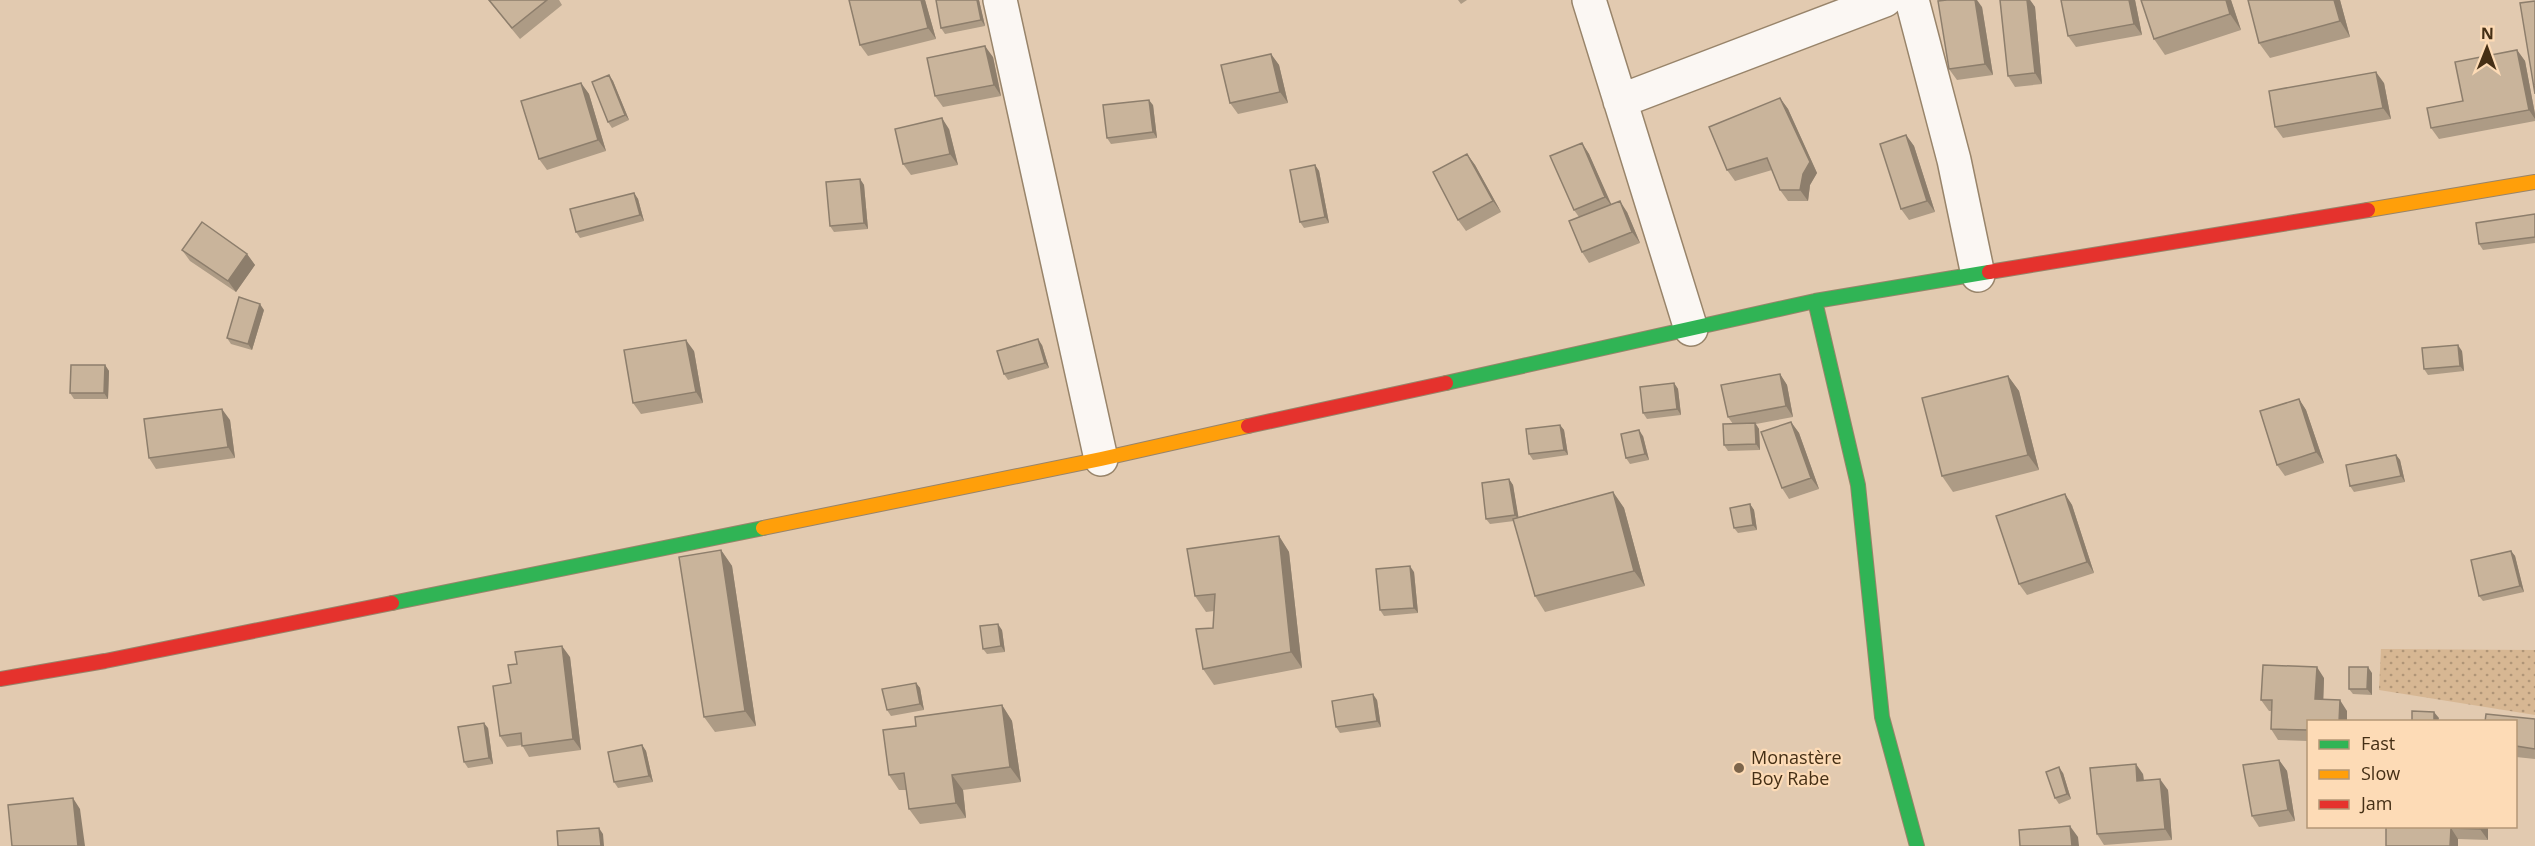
<svg xmlns="http://www.w3.org/2000/svg" width="2535" height="846" font-family="'Open Sans',sans-serif">
  <style>
    .grass { fill: url(#grass-dots) }
    .lines { fill: none; stroke-linecap: round; stroke-linejoin: round }
    .street-casing { stroke: #98846a; stroke-width: 36 }
    .fast-casing { stroke: #98846a; stroke-width: 16 }
    .slow-casing { stroke: #98846a; stroke-width: 16 }
    .jam-casing { stroke: #98846a; stroke-width: 16 }
    .street { stroke: #fbf7f3; stroke-width: 33 }
    .fast { stroke: #30b455; stroke-width: 14 }
    .slow { stroke: #ff9f0a; stroke-width: 14 }
    .jam { stroke: #e5322d; stroke-width: 14 }
    .wall { fill: #ad9b85 }
    .shaded-wall { fill: #8d7e6c }
    .building { fill: #c9b49b; stroke: #8d7e6c; stroke-width: 1.5 }
    .poi-dot { fill: #7c654b; stroke: #fddbb6; stroke-width: 2 }
    .labels { text-anchor: middle; stroke-width: 4.5; stroke-linejoin: round; paint-order: stroke }
    .poi-label { font-size: 18px; fill: #452f15; stroke: #fddbb6; text-anchor: start }
  </style>
  <defs>
    <pattern id="grass-dots" width="8" height="8" patternUnits="userSpaceOnUse" patternTransform="scale(1.5)"><rect width="8" height="8" fill="#d7b793"/><path d="M2 2h.1M6 6h.1" fill="none" stroke="#b09577" stroke-width="1.8" stroke-linecap="round"/></pattern>
  </defs>
  <rect width="100%" height="100%" fill="#e2cab0"/>
  <path class="grass" d="M2381,649L2535,650V715L2379,690Z"/>
  <g class="lines">
    <g class="street-casing">
      <path id="street" d="M1000,0L1101,459
        M1589,0L1691,329
        M1912,0L1954,160L1978,275
        M1620,101L1885,0"/>
    </g>
    <g class="fast-casing">
      <path id="fast" d="M1815,301L1858,485L1882,717L1917,846
        M1446,383L1815,301L1989,272
        M392,603L763,528"/>
    </g>
    <g class="slow-casing">
      <path id="slow" d="M2368,210L2535,182
        M763,528L1101,459L1248,426"/>
    </g>
    <g class="jam-casing">
      <path id="jam" d="M1989,272L2368,210
        M1248,426L1446,383
        M0,679L105,661L392,603"/>
    </g>
    <use href="#street" class="street"/>
    <use href="#fast" class="fast"/>
    <use href="#slow" class="slow"/>
    <use href="#jam" class="jam"/>
  </g>
  <path class="wall" d="M488,0H559L562,5L520,39Z
    M925,0L936,39L868,56L860,45Z
    M979,0L985,26L945,34L941,28Z
    M1458,0H1467L1461,4Z
    M2000,0H2030L2035,7L2042,84L2015,87L2008,76Z
    M2135,0L2142,35L2076,47L2068,36Z
    M2141,0H2231L2241,30L2165,55L2154,39Z
    M2340,0L2350,37L2270,58L2259,43Z
    M1982,7L1993,75L1957,80L1949,69Z
    M2517,50L2525,61L2535,114V121L2439,139L2431,128L2463,101Z
    M1271,54L1279,65L1288,103L1238,114L1230,103Z
    M993,57L1001,96L943,107L935,96Z
    M609,75L613,81L629,120L612,128L608,122Z
    M581,83L589,94L606,151L547,170L539,159Z
    M2384,83L2391,119L2283,138L2275,127Z
    M1780,98L1788,109L1817,173L1810,185L1808,201H1788L1780,190L1772,170L1735,181L1727,170Z
    M1153,105L1157,138L1111,144L1107,138Z
    M949,129L958,165L911,175L903,164Z
    M1906,135L1914,146L1935,212L1909,220L1901,209Z
    M1582,143L1589,154L1611,205L1627,212L1640,243L1589,263L1582,252L1579,217L1574,210Z
    M1467,154L1475,165L1501,212L1466,231L1458,220Z
    M1315,165L1319,171L1329,223L1304,228L1300,222Z
    M860,179L864,185L868,229L834,232L830,226Z
    M634,193L638,199L644,221L580,238L576,232Z
    M2535,214V243L2483,250L2479,244Z
    M182,250L247,254L255,265L236,292L190,261Z
    M264,310L252,350L231,344L227,338Z
    M1042,345L1049,368L1008,380L1004,374Z
    M694,351L703,403L641,414L633,403Z
    M2462,351L2464,371L2428,375L2424,369Z
    M105,365L109,371L108,399H74L70,393Z
    M1780,374L1787,385L1793,417L1756,424L1759,429L1760,450L1728,451L1724,445L1733,424L1728,417Z
    M2008,376L2019,391L2039,470L1953,492L1942,476Z
    M1674,383L1678,389L1681,415L1647,419L1643,413Z
    M2299,399L2306,410L2324,463L2285,476L2277,465Z
    M230,420L235,458L156,469L149,458Z
    M1791,422L1799,433L1819,489L1789,499L1782,488Z
    M1560,425L1564,430L1568,455L1533,460L1529,454Z
    M1643,436L1649,460L1630,464L1626,458Z
    M2396,455L2400,460L2405,482L2354,492L2350,486Z
    M1509,479L1513,485L1518,517L1613,492L1624,508L1645,586L1545,612L1535,596L1514,521L1490,524L1486,519Z
    M2065,494L2072,505L2094,573L2027,595L2019,584Z
    M1750,504L1754,510L1757,530L1738,533L1734,528Z
    M1279,536L1289,552L1302,668L1214,685L1203,669L1213,628L1214,611L1206,612L1195,596Z
    M721,550L732,566L756,726L715,732L704,717Z
    M2511,551L2515,556L2524,592L2483,601L2479,596Z
    M1414,572L1418,613L1384,616L1380,610Z
    M1002,630L1005,652L987,654L983,649Z
    M570,657L581,750L529,757L522,745L507,747L500,736L511,683L517,664Z
    M2372,673V695L2353,694L2349,689Z
    M2324,678L2323,700L2347,711V722H2308V741L2278,740L2271,729V711H2269L2261,700Z
    M916,683L920,688L924,710L891,716L887,710Z
    M1377,700L1381,727L1340,733L1336,727Z
    M1002,705L1012,721L1021,782L963,790L966,818L920,824L909,809L906,790H899L889,775L916,726Z
    M2535,719V759L2516,757V722Z
    M488,728L493,764L468,768L464,762Z
    M642,745L646,751L653,782L618,788L614,782Z
    M2279,760L2287,771L2295,821L2259,827L2252,816Z
    M2063,773L2071,799L2059,804L2055,798Z
    M2143,774L2144,781L2168,790L2172,840L2104,845L2097,834Z
    M2386,826H2488V840L2458,839Z"/>
  <path class="shaded-wall" d="M921,0H925L936,39L928,28Z
    M977,0H979L985,26L981,20Z
    M1975,0H1977L1982,7L1993,75L1985,64Z
    M2027,0H2030L2035,7L2042,84L2035,73Z
    M2129,0H2135L2142,35L2134,24Z
    M2226,0H2231L2241,30L2230,14Z
    M2334,0H2340L2350,37L2340,21Z
    M985,46L993,57L1001,96L994,85Z
    M2517,50L2525,61L2535,114V119L2529,110Z
    M1271,54L1279,65L1288,103L1280,92Z
    M2376,72L2384,83L2391,119L2383,108Z
    M609,75L613,81L629,120L625,115Z
    M581,83L589,94L606,151L598,140Z
    M1780,98L1788,109L1817,173L1810,185L1808,201L1800,190Z
    M1149,100L1153,105L1157,138L1153,132Z
    M942,118L949,129L958,165L950,154Z
    M1906,135L1914,146L1935,212L1927,201Z
    M1582,143L1589,154L1613,208L1605,197Z
    M1467,154L1475,165L1501,212L1493,201Z
    M1315,165L1319,171L1329,223L1325,217Z
    M860,179L864,185L868,229L864,223Z
    M634,193L638,199L644,221L640,215Z
    M1620,201L1627,212L1640,243L1632,232Z
    M247,254L255,265L236,292L228,281Z
    M260,304L264,310L252,350L248,344Z
    M1038,339L1042,345L1049,368L1045,363Z
    M686,340L694,351L703,403L696,392Z
    M2458,345L2462,351L2464,371L2460,366Z
    M105,365L109,371L108,399L104,393Z
    M1780,374L1787,385L1793,417L1786,406Z
    M2008,376L2019,391L2039,470L2028,455Z
    M1674,383L1678,389L1681,415L1677,409Z
    M2299,399L2306,410L2324,463L2316,452Z
    M222,409L230,420L235,458L228,447Z
    M1791,422L1799,433L1819,489L1811,478Z
    M1755,423L1759,429L1760,450L1756,444Z
    M1560,425L1564,430L1568,455L1564,450Z
    M1639,430L1643,436L1649,460L1645,454Z
    M2396,455L2400,460L2405,482L2401,476Z
    M1509,479L1513,485L1519,520L1515,515Z
    M1613,492L1624,508L1645,586L1634,571Z
    M2065,494L2072,505L2094,573L2087,562Z
    M1750,504L1754,510L1757,530L1753,525Z
    M1279,536L1289,552L1302,668L1291,652Z
    M721,550L732,566L756,726L745,711Z
    M2511,551L2515,556L2524,592L2520,586Z
    M1410,566L1414,572L1418,613L1414,608Z
    M998,624L1002,630L1005,652L1001,646Z
    M562,646L570,657L581,750L573,739Z
    M2317,667L2324,678L2323,710L2315,699Z
    M2368,667L2372,673V695L2367,689Z
    M916,683L920,688L924,710L920,704Z
    M1373,694L1377,700L1381,727L1377,721Z
    M2340,700L2347,711V722H2339Z
    M1002,705L1012,721L1021,782L1010,767Z
    M2434,712L2439,718L2438,722H2434Z
    M484,723L488,728L493,764L489,758Z
    M642,745L646,751L653,782L649,776Z
    M2279,760L2287,771L2295,821L2288,810Z
    M2136,764L2143,774L2145,792L2137,781Z
    M2059,767L2063,773L2071,799L2067,794Z
    M952,775L963,790L966,818L956,803Z
    M2160,779L2168,790L2172,840L2165,829Z
    M73,798L80,809L85,846H78Z
    M2070,826L2078,837L2079,846H2072Z
    M2480,826H2488V840L2480,829Z
    M599,828L603,834L604,846H601Z
    M2451,828L2458,839V846H2450Z"/>
  <path class="building" d="M489,0H547L512,28Z
    M849,0H921L928,28L860,45Z
    M936,0H977L981,20L941,28Z
    M1947,0H1975L1985,64L1949,69L1938,1Z
    M2000,0H2027L2035,73L2008,76Z
    M2061,0H2129L2134,24L2068,36Z
    M2141,0H2226L2230,14L2154,39Z
    M2248,0H2334L2340,21L2259,43Z
    M2535,1V94L2520,3Z
    M985,46L994,85L935,96L927,58Z
    M2517,50L2529,110L2431,128L2427,108L2463,101L2455,62Z
    M1271,54L1280,92L1230,103L1221,65Z
    M2376,72L2383,108L2275,127L2269,91Z
    M609,75L625,115L608,122L592,82Z
    M581,83L598,140L539,159L521,101Z
    M1780,98L1810,162L1803,174L1800,190H1780L1767,158L1727,170L1709,127Z
    M1149,100L1153,132L1107,138L1103,105Z
    M942,118L950,154L903,164L895,129Z
    M1906,135L1927,201L1901,209L1880,144Z
    M1582,143L1605,197L1574,210L1550,156Z
    M1467,154L1493,201L1458,220L1433,172Z
    M1315,165L1325,217L1300,222L1290,170Z
    M860,179L864,223L830,226L826,182Z
    M634,193L640,215L576,232L570,209Z
    M1620,201L1632,232L1582,252L1569,221Z
    M2535,214V237L2479,244L2476,223Z
    M202,222L247,254L228,281L182,250Z
    M239,297L260,304L248,344L227,338Z
    M1038,339L1045,363L1004,374L997,351Z
    M686,340L696,392L633,403L624,350Z
    M2458,345L2460,366L2424,369L2422,348Z
    M71,365H105L104,393H70Z
    M1780,374L1786,406L1728,417L1721,385Z
    M2008,376L2028,455L1942,476L1922,398Z
    M1674,383L1677,409L1643,413L1640,387Z
    M2299,399L2316,452L2277,465L2260,411Z
    M222,409L228,447L149,458L144,419Z
    M1791,422L1811,478L1782,488L1761,432Z
    M1755,423L1756,444L1724,445L1723,424Z
    M1560,425L1564,450L1529,454L1526,429Z
    M1639,430L1645,454L1626,458L1621,434Z
    M2396,455L2401,476L2350,486L2346,465Z
    M1509,479L1515,515L1486,519L1482,483Z
    M1613,492L1634,571L1535,596L1513,519Z
    M2065,494L2087,562L2019,584L1996,516Z
    M1750,504L1753,525L1734,528L1730,508Z
    M1279,536L1291,652L1203,669L1196,629L1213,628L1215,594L1195,596L1187,549Z
    M721,550L745,711L704,717L679,557Z
    M2511,551L2520,586L2479,596L2471,560Z
    M1410,566L1414,608L1380,610L1376,569Z
    M998,624L1001,646L983,649L980,626Z
    M562,646L573,739L522,746L521,733L500,736L493,686L511,683L508,665L517,664L515,652Z
    M2263,665L2317,667L2315,699L2340,700L2339,722H2308V730L2271,729L2272,700H2261Z
    M2349,667H2368L2367,689H2349Z
    M916,683L920,704L887,710L882,689Z
    M1373,694L1377,721L1336,727L1332,701Z
    M1002,705L1010,767L952,775L956,803L909,809L904,773L889,775L883,730L916,726L915,717Z
    M2412,711L2434,712V722H2412Z
    M2486,714L2535,719V749L2516,746V722H2485Z
    M484,723L489,758L464,762L458,727Z
    M642,745L649,776L614,782L608,752Z
    M2279,760L2288,810L2252,816L2243,765Z
    M2136,764L2137,781L2160,779L2165,829L2097,834L2090,768Z
    M2059,767L2067,794L2055,798L2046,772Z
    M73,798L78,846H12L8,805Z
    M2070,826L2072,846H2020L2019,830Z
    M2386,826H2480V829L2451,828L2450,846H2386Z
    M599,828L601,846H558L557,831Z"/>
  <circle class="poi-dot" cx="1739" cy="768" r="6"/>
  <g class="labels">
    <g class="poi-label">
      <text x="1751" y="764">Monastère<tspan x="1751" dy="21">Boy Rabe</tspan></text>
    </g>
  </g>
  <rect x="2307" y="720" width="210" height="108" fill="#fddbb6" stroke="#b39676" stroke-width="1.5"/>
  <rect x="2319" y="740" width="30" height="9" fill="#30b455" stroke="#b39676" stroke-width="1.5"/>
  <text x="2361" y="750" font-size="18" fill="#452f15">Fast</text>
  <rect x="2319" y="770" width="30" height="9" fill="#ff9f0a" stroke="#b39676" stroke-width="1.5"/>
  <text x="2361" y="780" font-size="18" fill="#452f15">Slow</text>
  <rect x="2319" y="800" width="30" height="9" fill="#e5322d" stroke="#b39676" stroke-width="1.5"/>
  <text x="2361" y="810" font-size="18" fill="#452f15">Jam</text>
  <g transform="translate(2487 48) rotate(1)" stroke="#fddbb6" stroke-width="4.5" paint-order="stroke">
  <path d="M0-4.5L10 22L0 15L-10 22Z" fill="#452f15"/>
  <text y="-9" font-size="16" font-weight="bold" text-anchor="middle" fill="#452f15">N</text>
  </g>
</svg>
